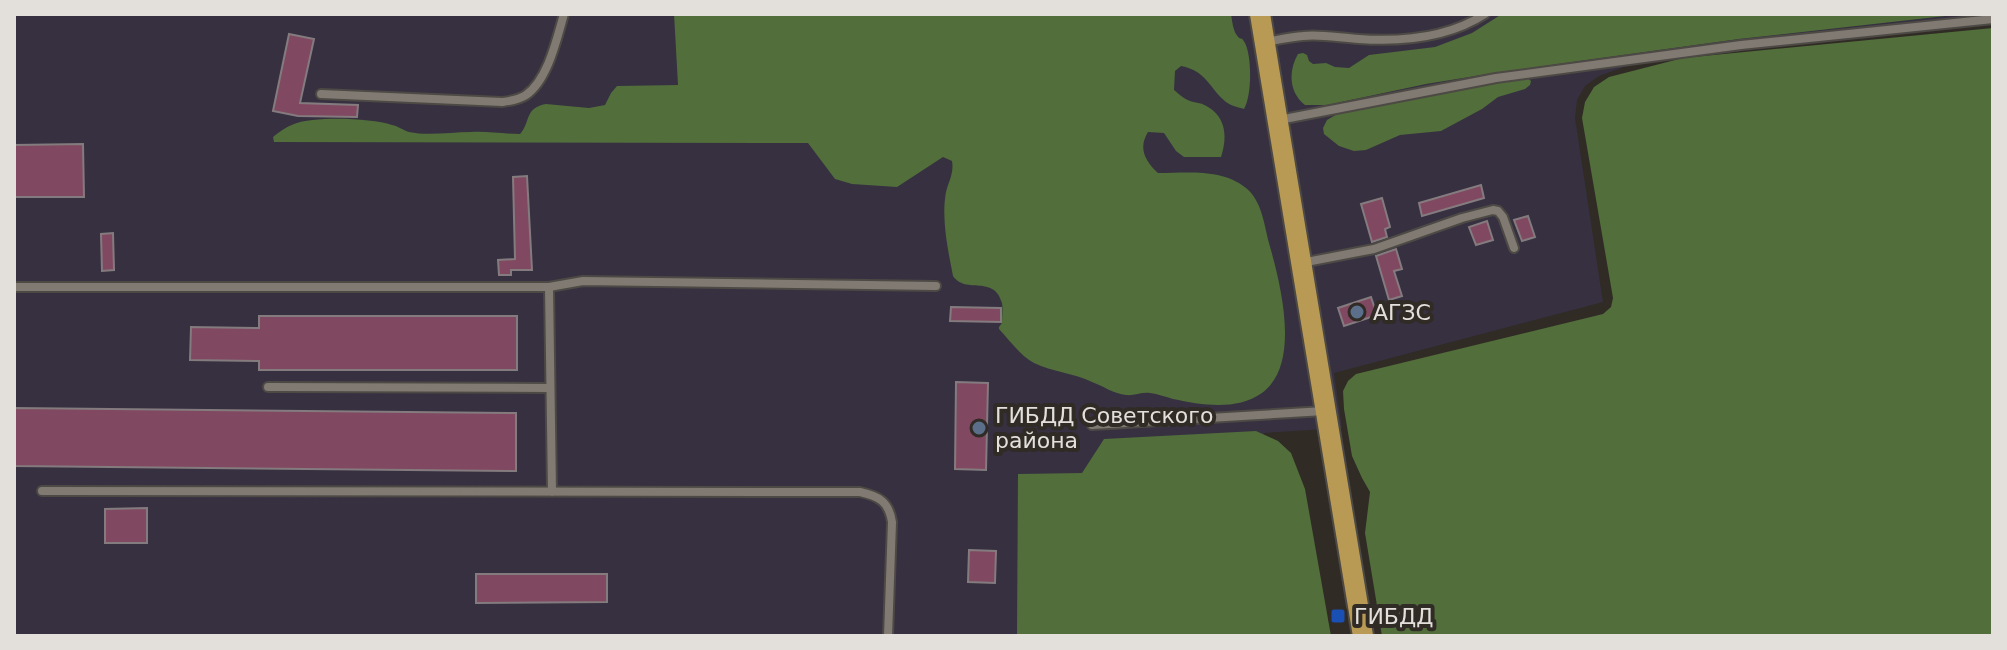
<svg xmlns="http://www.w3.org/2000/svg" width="2007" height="650" font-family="'DejaVu Sans',sans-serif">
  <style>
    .industrial { fill: #363041 }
    .forest { fill: #516e3b }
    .building { fill: #814961; stroke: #847b7e; stroke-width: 2 }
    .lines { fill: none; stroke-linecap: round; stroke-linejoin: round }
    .lane-casing { stroke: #4d4944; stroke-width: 12 }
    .primary-casing { stroke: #4d4944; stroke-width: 24 }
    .lane { stroke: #807a73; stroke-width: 8 }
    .primary { stroke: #b99a55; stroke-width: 20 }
    .service-dot { fill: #5c6f8a; stroke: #302b25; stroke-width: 3 }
    .transit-dot { fill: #1a4fb4; stroke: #302b25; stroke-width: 3 }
    .labels { text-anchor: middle; stroke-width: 8; stroke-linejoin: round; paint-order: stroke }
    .poi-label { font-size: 22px; fill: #e3e0dc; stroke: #302b25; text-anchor: start }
  </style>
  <rect width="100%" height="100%" fill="#302b25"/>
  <path class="industrial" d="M14,14H1993V23L1683,55L1627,66L1599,76L1585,86L1577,100L1575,118L1603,302L1334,373L1342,428L1264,433L1295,636H14Z"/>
  <path class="forest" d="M674,14H1231C1232,20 1233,29 1236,34C1241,42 1241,35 1245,43C1252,57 1252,96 1244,109C1238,107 1231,106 1226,102C1209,88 1207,71 1181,66L1175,71L1174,90C1179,94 1184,99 1190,101C1196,103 1203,103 1208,107C1227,118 1227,139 1221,157H1184L1176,151L1164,133L1148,132C1138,148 1145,161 1158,173C1186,173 1222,168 1246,188C1262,201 1264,224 1269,243C1280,282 1302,364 1262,393C1236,411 1202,405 1173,399C1166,397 1158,394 1150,393C1141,392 1134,396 1126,395C1114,394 1103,386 1092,382C1074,373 1052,372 1034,363C1020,355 1010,341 999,329V327L1002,323C1002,317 1003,308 1002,303C994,274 966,295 953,276C948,250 941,219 946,192C949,180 954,173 952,161L943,157L897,187L852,184L835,179L808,143L274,142L273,137C279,132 286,127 294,124C314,116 371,118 392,125C398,126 403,130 409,132C428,136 451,132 471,132C487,131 504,134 520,134C531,122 524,108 546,104L589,108L605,105L611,93L617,86L678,85Z
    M1502,14H1963L1739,39L1494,73L1426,84L1327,105H1305C1289,93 1288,71 1298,54L1303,53L1307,55L1309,61L1313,64L1326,63L1335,67L1349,68L1369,55L1435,47L1472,33Z
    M1993,28V636H1382L1365,533L1370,492L1362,478L1352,456L1344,409L1343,391L1348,381L1356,374L1603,314L1611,307L1613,298L1582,118L1585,102L1594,87L1609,77L1683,58Z
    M1526,77L1531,81L1530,85L1525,89L1498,97L1482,109L1441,131L1400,135L1366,150L1354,151L1339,146L1324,134L1323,128L1327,120L1344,110L1426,93Z
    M1256,431L1278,441L1291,453L1305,489L1331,636H1017L1018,474L1082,473L1104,439Z"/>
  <path class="building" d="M289,34L314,39L300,103L358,105L357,117L298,116L273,111Z
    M83,144L84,197H14V145Z
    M527,176L532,270H511V275H499L498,260L515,259L513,177Z
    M1481,185L1484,198L1422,216L1419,203Z
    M1382,198L1390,227L1385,229L1387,237L1372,242L1361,204Z
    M1528,216L1535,237L1522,241L1514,220Z
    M1487,221L1493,240L1476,245L1469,227Z
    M113,233L114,270L102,271L101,234Z
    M1396,249L1402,269L1394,271L1402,296L1389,300L1376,256Z
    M1371,297L1377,315L1344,326L1338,308Z
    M951,307L1001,308V322L950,321Z
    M259,316H517V370H259V361L190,360L191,327L259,328Z
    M956,382L988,383L986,470L955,469Z
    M14,408L516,413V471L14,466Z
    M147,508V543H105V509Z
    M969,550L996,551L995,583L968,582Z
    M476,574H607V602L476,603Z"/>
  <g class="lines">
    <g class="lane-casing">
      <path id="lane" d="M1265,42C1278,40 1290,37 1303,36C1321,34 1340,38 1359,39C1402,42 1448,38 1485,14
        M321,94L502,102C510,101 519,100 526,95C548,80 557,38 564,14
        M1279,120L1496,78L1741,45L1993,19
        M1301,263L1374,249L1462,218L1493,210L1498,211L1503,217L1514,248
        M14,287H549L583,281L936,286
        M549,287L552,492
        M268,387L550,388
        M1092,425L1324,411
        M42,491L860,492C879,496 889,502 892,522L888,636"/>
    </g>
    <g class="primary-casing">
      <path id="primary" d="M1260,14L1363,636"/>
    </g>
    <use href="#lane" class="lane"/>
    <use href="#primary" class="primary"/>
  </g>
  <g class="service-dot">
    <circle cx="1357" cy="312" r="8"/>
    <circle cx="979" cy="428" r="8"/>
  </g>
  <rect class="transit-dot" x="1330" y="608" width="16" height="16" rx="4"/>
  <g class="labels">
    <g class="poi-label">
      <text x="1373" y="320">АГЗС</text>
      <text x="995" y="423">ГИБДД Советского<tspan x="995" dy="25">района</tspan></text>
      <text x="1354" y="624">ГИБДД</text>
    </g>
  </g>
  <rect width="2007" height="650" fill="none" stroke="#e3e0dc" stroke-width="32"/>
</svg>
